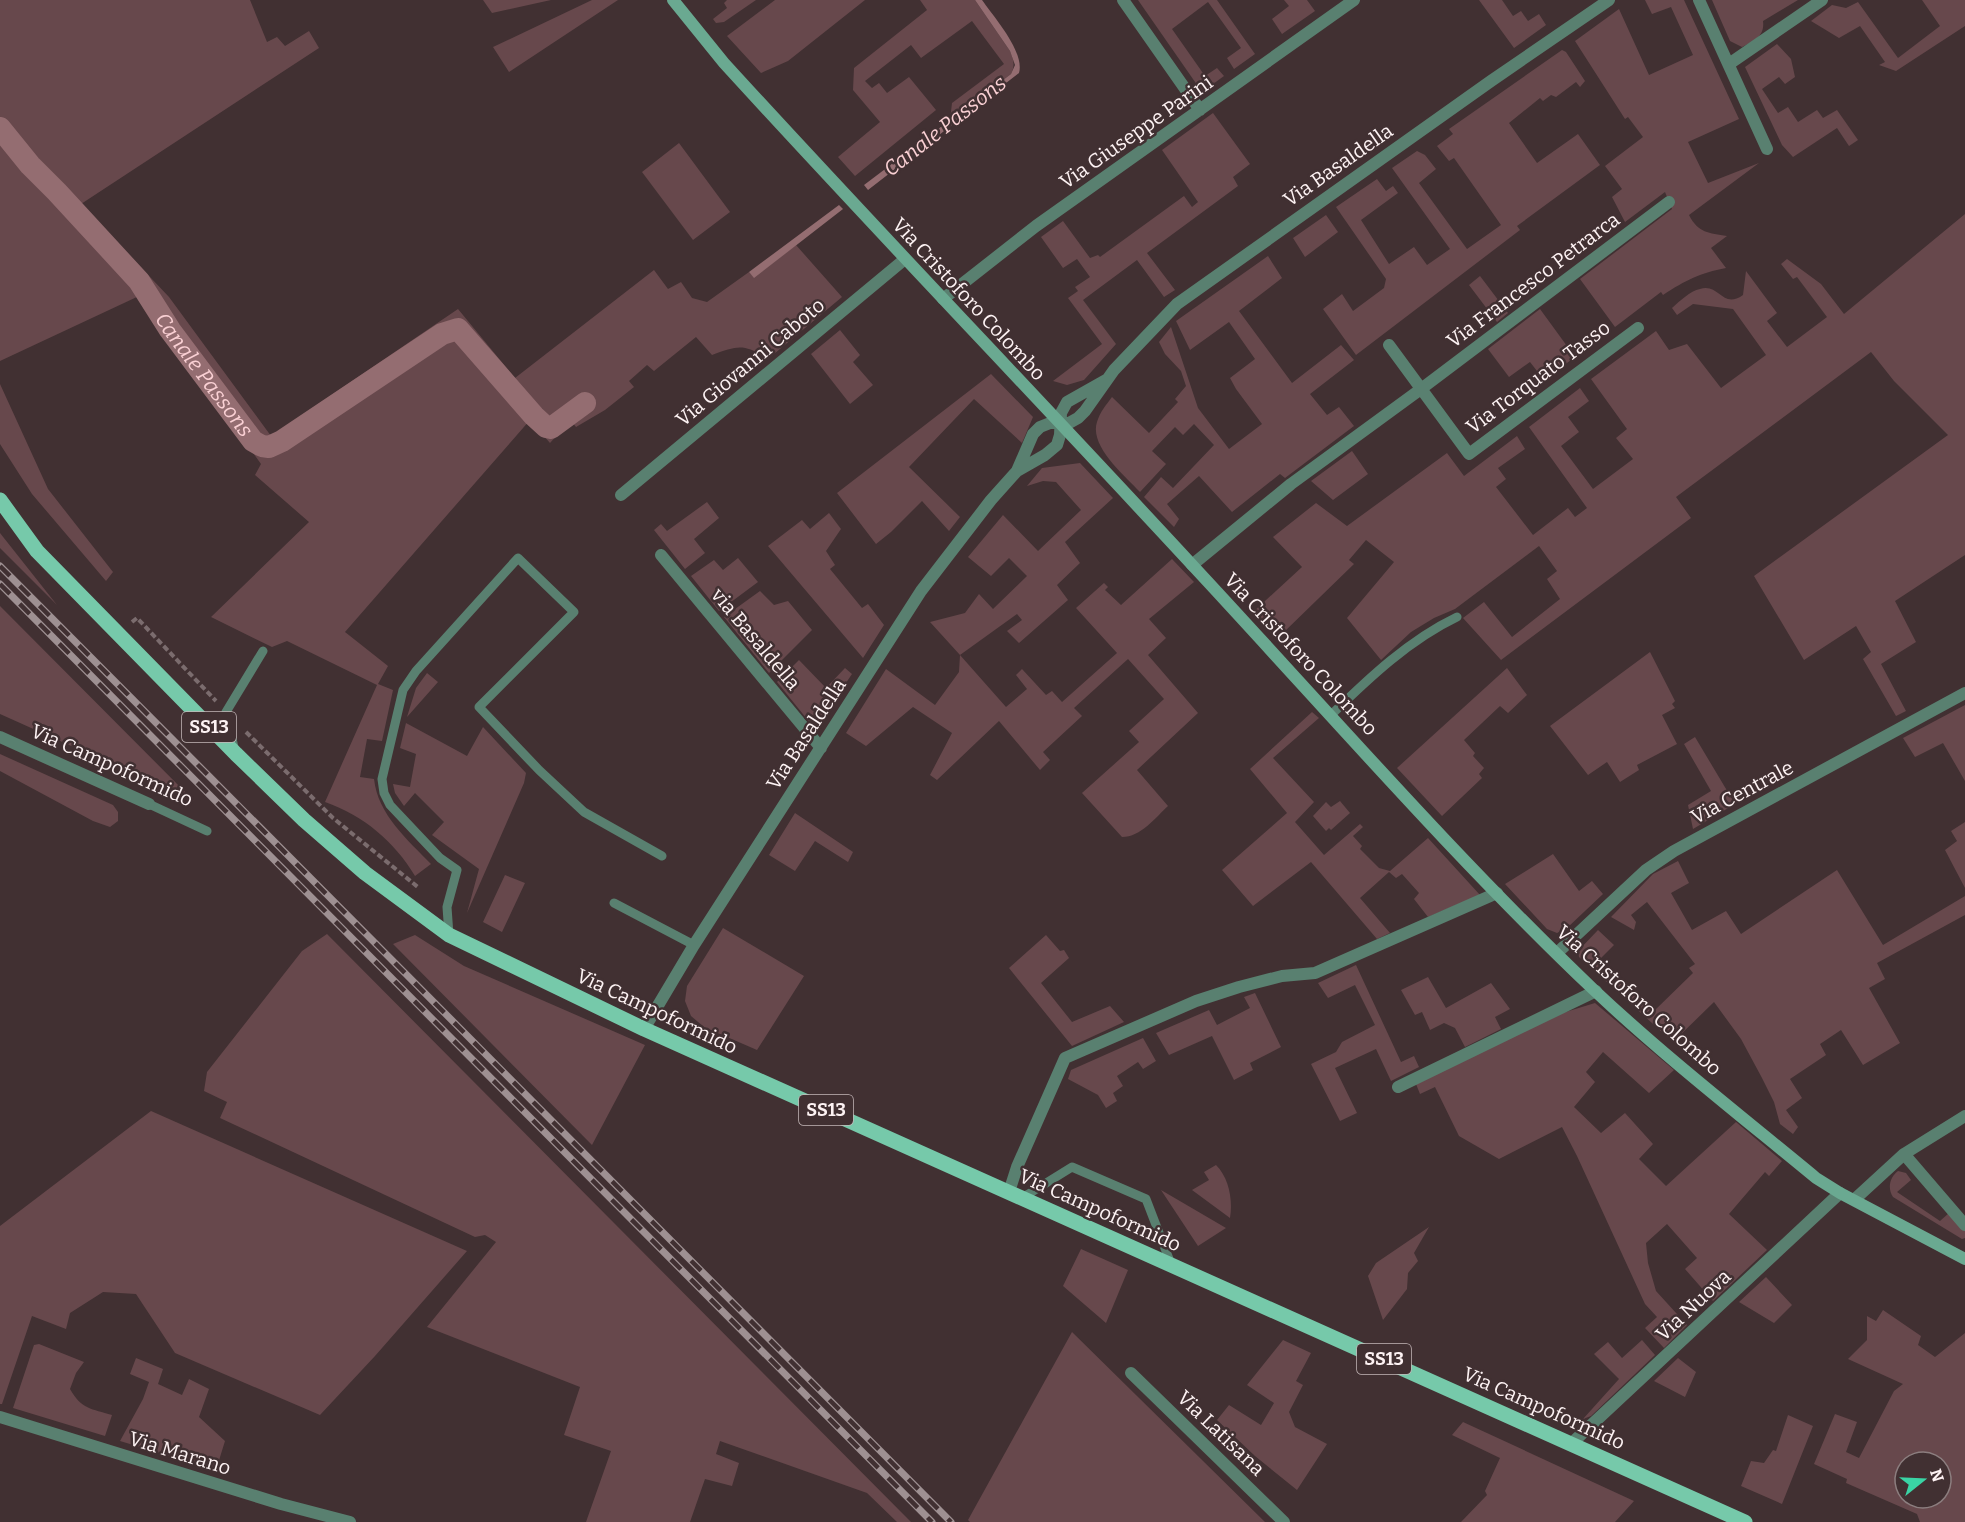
<svg xmlns="http://www.w3.org/2000/svg" width="1965" height="1522" font-family="Bitter,serif">
  <style>
    .green { fill: #67484c; fill-rule: evenodd }
    .water { fill: #946d71 }
    .lines { fill: none; stroke-linecap: round; stroke-linejoin: round }
    .canal { stroke: #946d71; stroke-width: 22 }
    .path { stroke: #7b6c6e; stroke-width: 4; stroke-dasharray: 6 3; stroke-linecap: butt }
    .lane { stroke: #598070; stroke-width: 9 }
    .street { stroke: #598070; stroke-width: 12 }
    .secondary { stroke: #6aa991; stroke-width: 12 }
    .primary { stroke: #76c9aa; stroke-width: 15 }
    .rail-casing { stroke: #9e9092; stroke-width: 7 }
    .rail { stroke: #413032; stroke-width: 4.5; stroke-dasharray: 14; stroke-linecap: butt }
    .labels { text-anchor: middle; stroke-width: 5; stroke-linejoin: round; paint-order: stroke }
    .shield { fill: #413032; stroke: #c5b8b9; stroke-width: 1.5 }
    .shield-label { font-size: 18px; font-weight: bold; fill: #fdf2f3 }
    .street-label { font-size: 20px; fill: #fdf2f3; stroke: #413032 }
    .water-label { font-size: 21px; font-style: italic; fill: #fad0d4; stroke: #413032 }
  </style>
  <rect width="100%" height="100%" fill="#413032"/>
  <path class="green" d="M0,0H250L267,42L277,37L285,46L309,31L319,48L81,204L169,297L271,436L458,309L515,378L654,270L668,289L681,282L692,298L707,302L749,272L754,277L796,245L842,297L768,359C743,343 738,346 712,355L696,337L654,371L647,365L629,381L634,387L605,410L576,427L572,422L559,433L550,443L530,420L345,632L388,666L378,684L393,690L382,741L367,739L360,777L374,779C378,815 408,840 431,864L415,876C394,841 364,816 325,802L377,685L287,641L272,647L211,617L309,522L255,475L261,464L139,296L0,361Z
    M483,0H551L492,13Z
    M592,0H618L509,72L493,47Z
    M727,0H756L724,22L716,23L713,19L727,8L724,3Z
    M775,0H865L788,61L761,73L727,36Z
    M920,0H975L1010,51C1014,60 1015,66 1011,74L950,120L952,103L1004,64L972,21L921,58L911,45L865,81L872,88L879,83L887,93L909,77L936,110L855,176L838,157L880,122L853,90L854,68L927,10Z
    M1138,0H1217L1255,54L1234,69L1227,58L1241,48L1208,2L1172,29L1205,76L1217,68L1224,76L1202,92Z
    M1284,0H1307L1315,11L1282,34L1272,19L1289,6Z
    M1479,0H1502L1513,16L1521,11L1528,21L1539,14L1546,25L1514,48Z
    M1645,0H1684L1739,119L1688,142L1708,183L1759,163L1689,215C1698,233 1709,233 1727,236L1711,248L1726,268C1700,273 1686,280 1663,295L1661,292L1615,327L1580,279L1672,209L1665,192L1625,222L1612,197L1622,189L1605,166L1643,137L1628,117L1625,119L1575,41L1619,9L1649,75L1693,55L1671,7L1652,14Z
    M1712,0H1798L1763,21C1765,36 1754,41 1742,47L1730,41Z
    M1922,0H1965V26L1896,71L1879,65L1885,62L1860,26L1839,38L1811,21L1832,5L1846,8L1858,2L1898,58L1940,26Z
    M1777,44L1791,59L1795,77L1785,84L1779,77L1762,89L1778,113L1788,107L1798,122L1817,110L1823,118L1837,110L1858,140L1849,146L1837,128L1793,157L1782,145L1745,67Z
    M1562,50L1566,52L1585,81L1580,87L1576,82L1556,97L1551,95L1543,101L1540,98L1509,123L1537,163L1578,134L1600,165L1517,226L1520,230L1356,355L1323,309L1342,294L1353,311L1384,288L1386,279L1336,207L1377,179L1386,191L1393,186L1398,193L1361,220L1389,264L1414,247L1427,265L1450,249L1392,168L1417,151L1425,155L1436,169L1419,183L1467,249L1501,225L1454,158L1449,161L1437,146L1453,134L1449,129Z
    M1213,113L1250,164L1233,177L1238,186L1147,253L1175,290L1164,297L1137,260L1083,300L1116,344L1084,380L1067,385L1053,381L1102,344L1068,298L1078,291L1075,287L1090,277L1077,259L1063,268L1041,237L1063,221L1090,258L1098,255L1100,257L1184,196L1192,207L1198,202L1162,150Z
    M679,143L730,212L693,240L642,172Z
    M1965,214V555L1895,601L1916,642L1881,664L1906,711L1896,716L1863,659L1871,652L1856,626L1804,660L1754,576L1948,435L1894,381L1871,352L1676,497L1691,518L1501,660L1463,618L1484,602L1512,637L1560,599L1547,579L1557,571L1539,546L1455,609L1434,618L1411,632L1381,660L1347,618L1394,562L1366,540L1349,560L1354,564L1283,633L1274,636L1252,613L1302,567L1273,537L1316,503L1347,526L1447,453L1464,476L1517,436L1525,449L1498,468L1506,479L1496,487L1533,535L1568,508L1575,517L1587,508L1529,427L1580,388L1589,401L1568,417L1579,432L1561,446L1593,489L1633,459L1616,438L1627,429L1591,379L1656,331L1669,350L1687,344L1721,388L1766,355L1733,309L1693,304L1677,315L1672,308C1680,301 1690,291 1700,289C1720,283 1722,310 1743,295L1746,271L1777,313L1767,321L1787,347L1827,317L1797,277L1793,279L1781,264L1787,259L1821,284L1844,314Z
    M1326,215L1338,232L1305,257L1293,238Z
    M1268,256L1282,278L1239,311L1292,383L1341,345L1354,360L1310,394L1327,415L1339,407L1354,426L1285,478L1280,474L1232,512L1199,476L1167,504L1179,519L1174,527L1144,497L1161,477L1173,488L1214,445L1194,424L1183,435L1175,427L1152,451L1166,464L1140,492C1125,476 1089,446 1097,422C1100,412 1106,405 1112,397L1149,433L1178,402L1175,399L1186,386L1181,371L1165,354L1159,342L1171,327L1198,408L1229,449L1262,424L1236,389L1230,378L1255,359L1229,322L1190,350L1176,321Z
    M1480,276L1508,313L1497,322L1469,285Z
    M1540,309L1575,357L1544,380L1530,362L1509,377L1488,349Z
    M840,330L860,355L853,362L873,385L850,404L811,354Z
    M991,374L1033,417L1022,443L974,399L909,467L960,517L949,531L922,501L891,532L876,544L837,493Z
    M0,384L48,489L113,572L106,581L32,494L0,444Z
    M1352,451L1368,474L1333,500L1311,481Z
    M1080,463L1113,498L1065,542L1080,563L1057,585L1068,600L1019,643L1007,631L1022,620L1017,614L960,655L1006,707L1027,689L1016,675L1022,669L1046,695L1052,691L1062,702L1117,653L1076,608L1104,583L1108,587L1105,590L1121,605L1172,559L1194,582L1149,619L1166,638L1148,655L1198,713L1137,770L1168,806C1155,818 1141,837 1122,837L1082,793L1139,742L1129,731L1164,699L1128,659L1074,708L1082,716L1043,752L1050,760L1040,770L999,721L937,780L930,775L952,733L913,707L866,746L846,733L886,669L935,705L959,672L960,655L930,622L965,613L979,594L993,609L1027,576L1009,558L991,576L968,557L1003,515L1038,551L1081,510L1056,482L1043,481L1027,486L1042,468Z
    M707,502L719,518L694,539L705,553L685,569L654,530L661,524L667,531Z
    M829,513L841,529L826,551L835,565L830,569L862,608L868,604L884,625L863,658L768,546L802,520L810,529Z
    M0,533L57,605L0,548Z
    M738,558L758,582L719,611L691,576L714,560L723,570Z
    M760,591L774,605L788,601L812,630L769,673L724,617Z
    M0,606L194,801L0,714Z
    M1650,652L1675,701L1672,704L1675,708L1662,715L1677,744L1637,765L1639,770L1620,782L1607,762L1588,775L1550,726Z
    M799,660L826,688L845,668L852,674L815,729L777,682Z
    M1507,668L1527,695L1508,713L1500,706L1464,740L1475,753L1473,756L1484,768L1479,774L1482,778L1442,816L1397,768Z
    M427,673L438,682L407,717L416,688Z
    M1965,705V781L1943,743L1915,757L1903,738Z
    M1312,712L1319,718L1273,758L1314,802L1295,822L1324,855L1360,824L1363,827L1353,836L1362,846L1360,849L1379,868L1390,871L1428,838L1480,895L1428,917L1414,899L1419,893L1402,874L1396,878L1389,872L1360,898L1390,933L1377,939L1311,862L1253,906L1222,870L1287,813L1250,769Z
    M406,723L467,756L483,727L526,773L524,783L467,913L479,869L432,835L444,822L415,793L404,806L395,793L393,784L410,787L416,754L400,748Z
    M1695,737L1735,804L1693,829L1688,805L1711,791L1684,744Z
    M0,754L113,805L118,812V821L110,827L93,821L0,771Z
    M1340,801L1350,813L1331,830L1329,828L1326,831L1313,816L1326,802L1331,807Z
    M795,813L853,852L848,862L815,841L795,871L769,855Z
    M1965,822V888L1945,850L1957,841L1951,831Z
    M1553,854L1579,891L1592,881L1603,894L1567,928L1557,933L1547,929L1505,884Z
    M1678,861L1689,883L1671,893L1692,930L1726,911L1741,934L1837,870L1883,945L1965,896V915L1877,963L1885,979L1869,988L1900,1043L1863,1065L1841,1030L1820,1044L1826,1055L1790,1079L1802,1098L1786,1110L1798,1127L1793,1134L1780,1124L1774,1102L1762,1078L1741,1039L1714,1002L1673,1042L1579,957L1578,951L1598,930L1614,945L1600,959L1653,1012L1693,973L1689,968L1695,964L1647,902L1631,915L1636,922L1634,930L1611,917L1653,874Z
    M505,875L525,883L502,932L483,922Z
    M723,928L804,976L757,1050L704,1027L691,1016L685,1001L687,986Z
    M327,934L911,1522H897L867,1493L720,1441L716,1454L739,1463L732,1486L705,1479L690,1522H586L611,1451L564,1435L580,1387L427,1327L496,1242L485,1235L475,1237L220,1118L227,1102L204,1091L207,1072L302,951Z
    M415,935L464,966L645,1045L592,1145L393,944Z
    M1046,935L1060,951L1064,950L1069,958L1041,983L1072,1022L1110,1006L1124,1022L1072,1046L1009,968Z
    M1356,965L1401,1062L1414,1056L1419,1067L1391,1081L1376,1049L1335,1068L1357,1113L1340,1121L1311,1064L1336,1052L1342,1042L1375,1025L1355,985L1328,998L1318,983Z
    M1428,977L1446,1008L1491,983L1510,1009L1495,1017L1501,1029L1465,1047L1455,1028L1444,1023L1430,1030L1422,1012L1415,1015L1401,990Z
    M1255,993L1281,1047L1250,1063L1253,1070L1234,1080L1212,1036L1169,1055L1156,1033L1209,1010L1217,1025L1250,1008L1244,997Z
    M1595,1003L1674,1070L1649,1093L1603,1052L1586,1072L1595,1082L1574,1107L1601,1133L1625,1113L1653,1144L1639,1159L1666,1186L1736,1122L1782,1161L1769,1176L1765,1172L1729,1214L1767,1250L1713,1301L1685,1269L1697,1258L1667,1224L1646,1243L1648,1263L1656,1291L1687,1325L1664,1348L1645,1328L1657,1317L1645,1304L1577,1156L1562,1127L1499,1159L1459,1136L1435,1087L1420,1094L1416,1084L1559,1014Z
    M1143,1038L1156,1061L1143,1069L1138,1062L1117,1076L1123,1086L1113,1093L1117,1101L1106,1108L1098,1095L1068,1079L1071,1070Z
    M151,1111L467,1251L375,1356L320,1415L175,1353L136,1294L103,1292L70,1313L66,1329L32,1316L2,1404H0V1226Z
    M1216,1165C1229,1178 1233,1200 1230,1218L1192,1190L1209,1180L1204,1172Z
    M1898,1171L1906,1173L1911,1180L1897,1192L1940,1221L1949,1213L1965,1231V1238L1962,1239L1893,1197C1887,1188 1890,1177 1898,1171Z
    M1161,1190L1226,1228L1198,1246Z
    M1429,1227L1414,1253L1418,1261L1408,1273L1407,1289L1383,1320L1368,1276L1376,1263Z
    M1081,1249L1128,1270L1106,1323L1063,1286Z
    M1766,1277L1792,1305L1774,1323L1739,1302Z
    M1883,1310L1921,1336L1918,1345L1935,1357L1965,1333V1522H1920L1917,1514L1846,1483L1847,1479L1814,1464L1835,1414L1857,1422L1846,1452L1859,1458L1894,1391L1903,1384L1848,1359L1867,1340V1316L1876,1321ZM1905,1462H1941V1498H1905Z
    M1072,1332L1265,1522H970L968,1520Z
    M1283,1340L1311,1353L1296,1381L1303,1385L1289,1412L1295,1427L1327,1444L1297,1490L1255,1456L1217,1420L1229,1405L1261,1425L1274,1403L1247,1385Z
    M1642,1340L1655,1355L1591,1416L1583,1419L1619,1379L1594,1354L1608,1342L1622,1358Z
    M39,1344L84,1362L76,1373L70,1389C81,1409 92,1409 112,1415L105,1436L13,1408L34,1345Z
    M136,1358L163,1369L158,1384L182,1395L189,1379L209,1389L199,1417L225,1441L216,1470L120,1441L143,1399L149,1382L130,1374Z
    M1678,1358L1696,1372L1685,1397L1654,1381Z
    M1788,1415L1813,1426L1782,1504L1741,1486L1751,1461L1764,1463L1773,1450L1776,1451Z
    M1463,1422L1634,1501L1615,1522H1461L1487,1495L1485,1491L1500,1458L1452,1435Z"/>
  <path class="water" d="M975,0H982C994,17 1025,52 1019,73L868,190L864,185L1011,74L1015,65L1010,51Z
    M839,205L843,209L754,278L749,272Z"/>
  <g class="lines">
    <path class="canal" id="s1" d="M0,128L30,165L57,192L139,281L170,330L253,441L262,446L269,447L282,441L442,334L458,329L534,416L546,427L551,428L585,403"/>
    <path class="path" d="M132,622L137,618L216,701
      M246,732L333,818L419,888"/>
    <path class="lane" d="M1331,715C1369,678 1409,640 1457,617
      M235,752L226,712L263,651
      M149,804L207,831
      M614,903L694,945
      M449,935L447,907L457,870L440,858L390,805L384,793L382,779L403,690L416,671L518,558L574,612L479,707L539,770L584,812L662,856
      M1022,1198L1072,1167L1146,1199L1171,1264"/>
    <path class="street" d="M1123,0L1200,110
      M1699,0L1767,149
      M1729,64L1822,0
      M943,299L1036,226L1354,0
      M1389,345L1469,454L1638,328
      M1017,471L1033,434L1040,427L1050,423H1069L1078,418L1085,411L1114,370L1177,304L1491,81L1609,0
      M621,495L905,259
      M661,555L821,748
      M1192,565L1291,484L1421,389L1669,202
      M0,737L149,804
      M1557,953L1646,870L1674,851L1965,693
      M644,1029L694,945L921,591L991,500L1017,471L1045,455L1057,445L1060,435L1061,413L1067,402L1106,380
      M1398,1087L1596,991
      M1904,1154L1965,1225
      M1009,1192L1017,1167L1065,1058L1196,1001L1239,987L1282,976L1315,973L1497,893
      M1855,1199L1904,1154L1965,1116
      M1131,1373L1284,1522
      M0,1417L281,1504L350,1522
      M1572,1443L1840,1193"/>
    <path class="secondary" d="M673,0L724,63C879,233 1039,399 1195,568C1327,710 1454,857 1594,990C1664,1056 1741,1116 1816,1178L1840,1193L1965,1259"/>
    <path class="primary" d="M0,500L37,551L236,754L304,820L365,873L449,935L644,1029L1745,1522"/>
    <g class="rail-casing">
      <path id="rail" d="M0,566L951,1522
        M0,584L932,1522"/>
    </g>
    <use href="#rail" class="rail"/>
  </g>
  <g class="labels">
    <g class="shield">
      <rect x="182" y="712" width="54" height="30" rx="4.5"/>
      <rect x="799" y="1095" width="54" height="30" rx="4.5"/>
      <rect x="1357" y="1344" width="54" height="30" rx="4.5"/>
    </g>
    <g class="shield-label">
      <text x="209" y="733">SS13</text>
      <text x="826" y="1116">SS13</text>
      <text x="1384" y="1365">SS13</text>
    </g>
    <g class="street-label">
      <text transform="translate(1136 132) rotate(-35)" y="7">Via Giuseppe Parini</text>
      <text transform="translate(1338 165) rotate(-35)" y="7">Via Basaldella</text>
      <text transform="translate(1533 280) rotate(-37)" y="7">Via Francesco Petrarca</text>
      <text transform="translate(969 299) rotate(47)" y="7">Via Cristoforo Colombo</text>
      <text transform="translate(750 362) rotate(-40)" y="7">Via Giovanni Caboto</text>
      <text transform="translate(1538 377) rotate(-37)" y="7">Via Torquato Tasso</text>
      <text transform="translate(756 639) rotate(50)" y="7">via Basaldella</text>
      <text transform="translate(1301 654) rotate(47)" y="7">Via Cristoforo Colombo</text>
      <text transform="translate(806 734) rotate(-57)" y="7">Via Basaldella</text>
      <text transform="translate(112 765) rotate(24)" y="7">Via Campoformido</text>
      <text transform="translate(1742 792) rotate(-28)" y="7">Via Centrale</text>
      <text transform="translate(1639 1000) rotate(42)" y="7">Via Cristoforo Colombo</text>
      <text transform="translate(657 1011) rotate(25)" y="7">Via Campoformido</text>
      <text transform="translate(1100 1210) rotate(24)" y="7">Via Campoformido</text>
      <text transform="translate(1693 1305) rotate(-43)" y="7">Via Nuova</text>
      <text transform="translate(1544 1408) rotate(24)" y="7">Via Campoformido</text>
      <text transform="translate(1221 1433) rotate(44)" y="7">Via Latisana</text>
      <text transform="translate(180 1453) rotate(17)" y="7">Via Marano</text>
    </g>
    <g class="water-label">
      <text transform="translate(945 126) rotate(-38)" y="7">Canale Passons</text>
      <text dy="7" stroke="none"><textPath href="#s1" startOffset="321">Canale Passons</textPath></text>
    </g>
  </g>
  <g transform="translate(1923 1480) rotate(72)"><circle r="28" fill="#413032" stroke="#8c7e7f" stroke-width="1.5"/>
  <path d="M0-4.5L10 22L0 15L-10 22Z" fill="#3ad4a5"/>
  <text y="-9" font-size="16" font-weight="bold" text-anchor="middle" fill="#fdf2f3">N</text>
  </g>
</svg>
